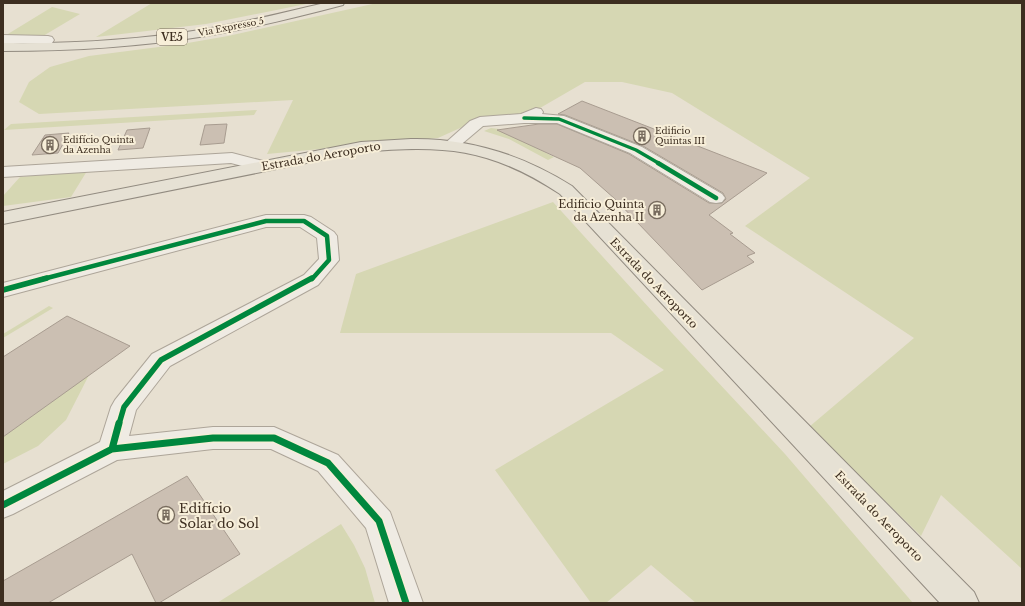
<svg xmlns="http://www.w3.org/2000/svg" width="1025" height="606" font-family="'Libre Baskerville',serif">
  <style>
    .green { fill: #d6d7b3 }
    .building { fill: #cbbfb2; stroke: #a89c90 }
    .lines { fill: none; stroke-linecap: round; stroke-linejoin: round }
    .minor-casing { stroke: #ada599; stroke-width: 2 }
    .major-casing { stroke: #928b80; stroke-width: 2 }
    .minor { fill: #efebe3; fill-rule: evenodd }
    .major { fill: #e6e1d4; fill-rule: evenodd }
    .cycleway-far3-casing { stroke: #f7eed8; stroke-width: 5 }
    .cycleway-far2-casing { stroke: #f7eed8; stroke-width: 6 }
    .cycleway-far1-casing { stroke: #f7eed8; stroke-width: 8 }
    .cycleway-casing { stroke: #f7eed8; stroke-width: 10 }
    .cycleway-far3 { stroke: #00873e; stroke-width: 3.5 }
    .cycleway-far2 { stroke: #00873e; stroke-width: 4.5 }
    .cycleway-far1 { stroke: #00873e; stroke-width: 5.5 }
    .cycleway { stroke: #00873e; stroke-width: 7 }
    .labels { text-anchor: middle; stroke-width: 4; stroke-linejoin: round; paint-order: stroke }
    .far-street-label { font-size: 9px; fill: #3d2e20; stroke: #f7eed8 }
    .far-poi-label { font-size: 9px; fill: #3d2e20; stroke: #f7eed8; text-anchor: start }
    .shield { fill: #f7eed8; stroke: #756857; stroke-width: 1 }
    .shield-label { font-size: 10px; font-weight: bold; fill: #3d2e20 }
    .street-label { font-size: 11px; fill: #3d2e20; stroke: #f7eed8 }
    .poi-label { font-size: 11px; fill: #3d2e20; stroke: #f7eed8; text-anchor: end }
    .near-poi-label { font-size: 13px; fill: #3d2e20; stroke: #f7eed8; text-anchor: start }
  </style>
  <rect width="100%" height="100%" fill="#e7e0d1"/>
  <path class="green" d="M152,3H311L206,24L96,37Z
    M377,3H1022V569L941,495L921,536L809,427L914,338L745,226L810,178L672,93L622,82H585L521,119L469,124L438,138L267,154L293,100L39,114L19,102L29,82L50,67L89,56L182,44L228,36Z
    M52,7L80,14L38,39L3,37Z
    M257,110L254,115L4,130L11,124Z
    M491,128L499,129L554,157L548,160L509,139L484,131Z
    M87,171L71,197L3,206V196L20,177Z
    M553,202L672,333L785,454L913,603H696L651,565L606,603H591L495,470L664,370L611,333H340L356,274Z
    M49,306L53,308L3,338V334Z
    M89,375L66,420L38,446L3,464V437Z
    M341,524L354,545L365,568L375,603H217Z"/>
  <path class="building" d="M582,101L767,173L709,215L733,233L730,234L755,253L747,256L754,262L702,290L615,199L580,168L497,130L539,124H557L629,154L709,203H722L726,199L723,193L643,146L565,115L558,114Z
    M227,124L224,143L200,145L205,125Z
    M150,128L143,148L118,150L127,130Z
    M69,133L58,153L32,155L45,135Z
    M67,316L130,346L3,437V357Z
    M187,476L240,554L159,603H156L132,554L48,603H3V581Z"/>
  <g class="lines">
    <g class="minor-casing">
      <path id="minor" d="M3,35L48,36L52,37L54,40L52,43L48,44L3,43Z
        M536,108L541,109L543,112L542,114L564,116L642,147L722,194L725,198L722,202L716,203L710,202L630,153L557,123H524L483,126L457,148L451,150L445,148L443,145L470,121L480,117L521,114Z
        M232,153L267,162L269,166L267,170L261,171L231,163L3,177V167Z
        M266,215H304L311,217L334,232L337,236L339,260L318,285L170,366L136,410L129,436L213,427H274L338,455L390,512L423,603H389L366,528L318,471L271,449H213L117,460L13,514L3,518V491L100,442L111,407L115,400L152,354L304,275L319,259L317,238L300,227H266L3,297V283Z"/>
    </g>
    <g class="major-casing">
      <path id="major" d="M325,3H344L343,5C298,17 252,28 206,36C139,47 71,51 3,51V43C71,44 139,40 206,29C246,22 286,12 325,3Z
        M411,139C469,138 523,155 572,186L974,592L979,603H940L560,194C489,147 443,145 361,152L3,224V212L361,142Z"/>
    </g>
    <use href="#minor" class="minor"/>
    <use href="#major" class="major"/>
    <g class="cycleway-far3-casing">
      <path id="cycleway-far3" d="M524,118L559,119L636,150L660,164"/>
    </g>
    <g class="cycleway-far2-casing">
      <path id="cycleway-far2" d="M658,163L716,198
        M43,279L266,221H304L327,236L329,260L312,279"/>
    </g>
    <g class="cycleway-far1-casing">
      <path id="cycleway-far1" d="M3,290L47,278
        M119,424L124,407L161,360L312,278"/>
    </g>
    <g class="cycleway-casing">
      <path id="cycleway" d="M112,449L119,423
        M3,505L112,449L213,438H274L328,463L379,521L406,603"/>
    </g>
    <use href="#cycleway-far3" class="cycleway-far3"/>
    <use href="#cycleway-far2" class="cycleway-far2"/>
    <use href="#cycleway-far1" class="cycleway-far1"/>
    <use href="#cycleway" class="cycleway"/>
  </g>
  <defs>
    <g id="building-ring" transform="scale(0.9)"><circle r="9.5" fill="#f7eed8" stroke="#786c5e" stroke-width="1.5"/><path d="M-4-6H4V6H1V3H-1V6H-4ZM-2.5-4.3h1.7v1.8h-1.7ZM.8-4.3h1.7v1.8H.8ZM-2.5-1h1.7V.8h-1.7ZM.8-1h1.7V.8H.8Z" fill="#786c5e"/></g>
  </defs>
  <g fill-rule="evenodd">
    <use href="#building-ring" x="642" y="136"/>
    <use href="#building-ring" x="50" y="145"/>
    <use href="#building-ring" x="657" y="210"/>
    <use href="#building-ring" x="166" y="515"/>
  </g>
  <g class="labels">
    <g class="far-street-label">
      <text transform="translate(231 27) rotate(-11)" y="3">Via Expresso 5</text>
    </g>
    <g class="far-poi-label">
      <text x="655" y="134">Edificio<tspan x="655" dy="10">Quintas III</tspan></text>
      <text x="63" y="143">Edifício Quinta<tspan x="63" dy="10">da Azenha</tspan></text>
    </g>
    <rect class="shield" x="157" y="29" width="30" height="16" rx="3"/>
    <g class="shield-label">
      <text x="172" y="41">VE5</text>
    </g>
    <g class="street-label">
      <text transform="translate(321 156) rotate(-10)" y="4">Estrada do Aeroporto</text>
      <text transform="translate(654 283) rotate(46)" y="4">Estrada do Aeroporto</text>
      <text transform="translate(879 516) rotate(46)" y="4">Estrada do Aeroporto</text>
    </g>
    <g class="poi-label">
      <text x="644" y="208">Edificio Quinta<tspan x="644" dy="13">da Azenha II</tspan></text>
    </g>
    <g class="near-poi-label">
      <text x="179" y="513">Edifício<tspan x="179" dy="15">Solar do Sol</tspan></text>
    </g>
  </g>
  <rect width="1025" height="606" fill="none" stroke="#3d2e20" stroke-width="8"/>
</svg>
